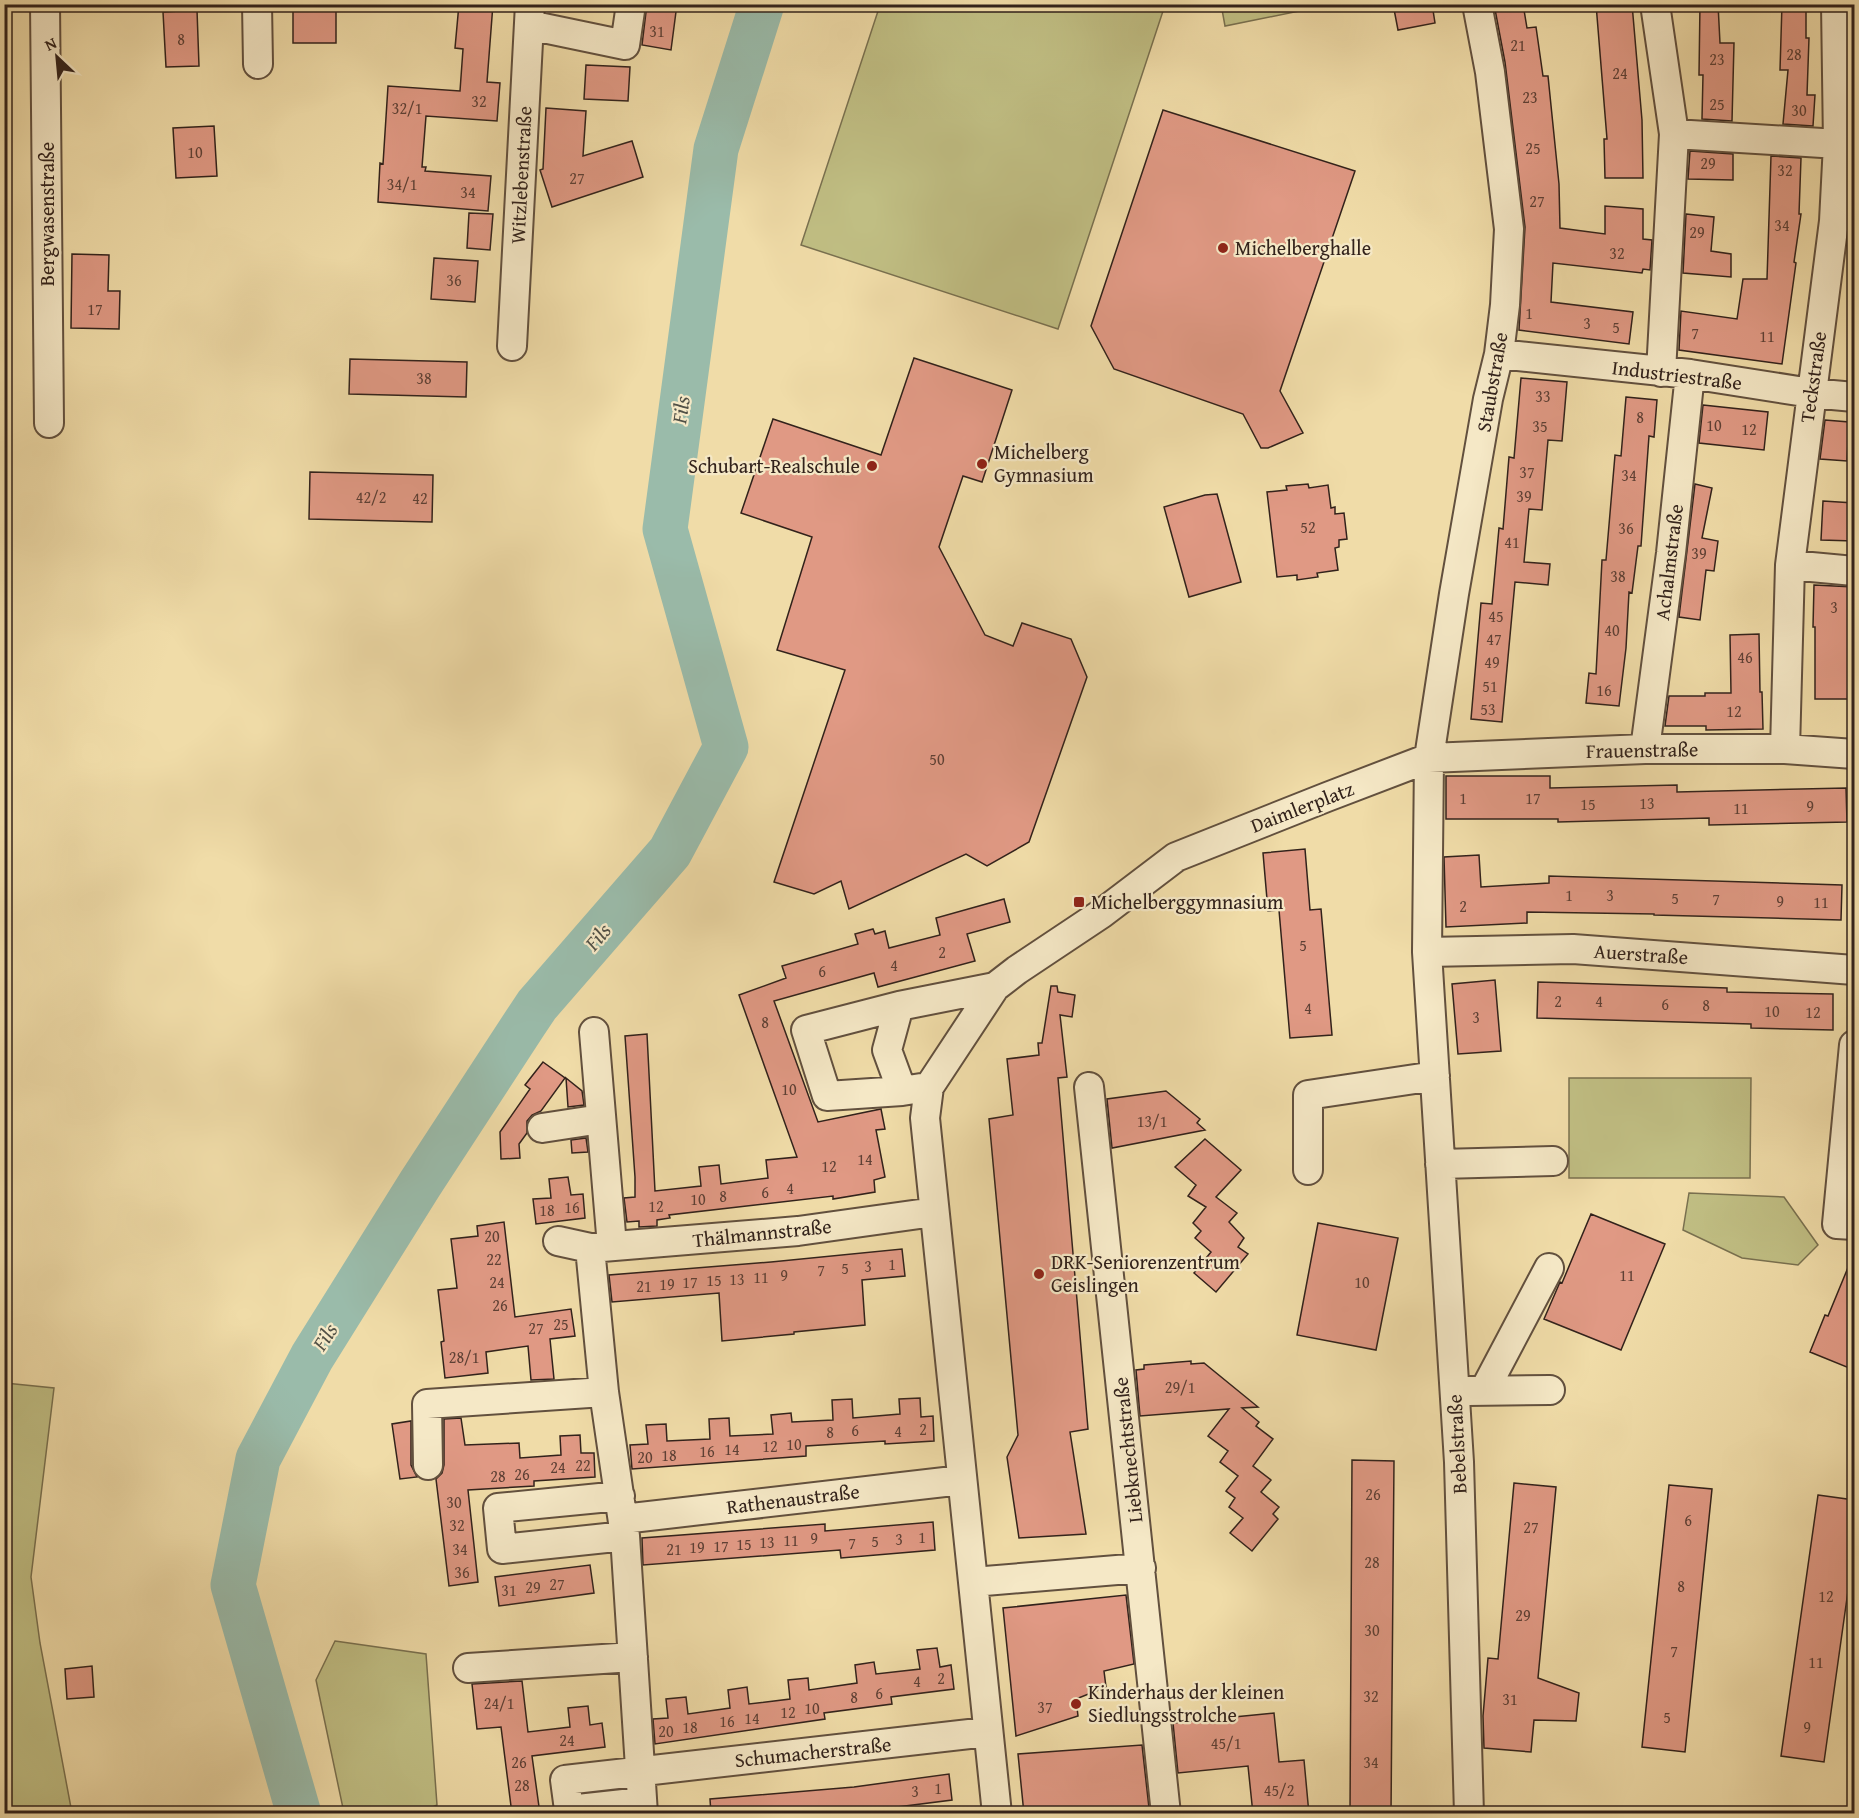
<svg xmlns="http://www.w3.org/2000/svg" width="1859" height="1818" font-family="'Gentium Book Plus',serif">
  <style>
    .green { fill: #c0be83; stroke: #79704f; stroke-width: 1.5 }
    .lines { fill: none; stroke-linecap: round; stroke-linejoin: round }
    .river { stroke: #9abbaa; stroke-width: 45 }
    .building { fill: #e09984; stroke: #32221b; stroke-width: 1.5 }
    .minor-casing { stroke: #62503e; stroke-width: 32 }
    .minor { stroke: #f5e8c6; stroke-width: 28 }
    .poi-dot { fill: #8f2418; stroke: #f5e8c6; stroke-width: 2 }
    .labels { text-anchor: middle; stroke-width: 4.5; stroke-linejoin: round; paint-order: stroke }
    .number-label { font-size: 16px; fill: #5e4035 }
    .street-label { font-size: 20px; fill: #32221b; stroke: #f5e8c6 }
    .poi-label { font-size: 20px; fill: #32221b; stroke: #f5e8c6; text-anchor: start }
    .water-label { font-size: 21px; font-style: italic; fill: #515046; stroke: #f5e8c6 }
  </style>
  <rect width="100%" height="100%" fill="#f0dca8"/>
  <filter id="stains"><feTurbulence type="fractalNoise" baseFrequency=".00333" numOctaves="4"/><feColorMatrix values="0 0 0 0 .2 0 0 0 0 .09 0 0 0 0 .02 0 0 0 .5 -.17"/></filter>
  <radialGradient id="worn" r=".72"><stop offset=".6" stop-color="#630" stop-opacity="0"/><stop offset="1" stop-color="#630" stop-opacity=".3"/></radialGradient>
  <path class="green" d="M1221,4H1329V5L1225,26Z
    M880,5H1165L1058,329L801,245Z
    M1569,1078H1751L1750,1178H1569Z
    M1689,1193L1784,1197L1818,1245L1798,1265L1742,1258L1683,1230Z
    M5,1383L54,1388L31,1577L40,1643L72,1813H5Z
    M335,1641L426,1654L437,1805L420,1813H344L316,1680Z"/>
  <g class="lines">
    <path class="river" d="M299,1814L233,1585L258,1459L312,1357L420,1184L525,1023L537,1005L670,852L726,747L665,529L716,149L762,4"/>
  </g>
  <path class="building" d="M293,4H336V43H293Z
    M459,4H493L487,82L500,83L497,121L426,116L422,167H426L425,171L491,176L488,211L378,202L380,163L383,164L388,86L460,91L463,49L455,48Z
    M647,4H677L671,50L642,45Z
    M1393,4H1432L1435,23L1398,30Z
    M1494,4H1523L1527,28L1536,27L1543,76H1548L1559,184L1560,228L1605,234V206L1643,209V239L1652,240L1650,270L1643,269L1642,273L1553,263L1551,302L1633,312L1629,344L1519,330L1525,227L1505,62Z
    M1596,4H1632L1642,120L1643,178H1605L1604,139H1607Z
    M1700,4H1718L1720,43H1734L1732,121L1702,119L1703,75H1699Z
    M1782,4H1806V38H1809L1807,95H1815L1813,126L1783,124L1788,70H1780Z
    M197,10L199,66L166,67L163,12Z
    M586,65L630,67L628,101L584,99Z
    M546,108L586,111L583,156L632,141L643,177L552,207L540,170L543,169Z
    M1163,110L1355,171L1280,391L1303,433L1268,448H1261L1243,414L1114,369L1091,326Z
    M214,126L217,176L176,178L173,128Z
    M1690,151L1733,154V180L1688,179Z
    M1771,156L1801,158L1799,214H1801L1794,262L1796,263L1782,364L1679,350L1681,311L1737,319L1743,279H1767Z
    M469,213L493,214L490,250L467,248Z
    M1686,214L1714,217L1711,251L1731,254V277L1683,273Z
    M72,254L109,255L108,291H120L119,329L71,328Z
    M434,258L478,261L475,302L431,299Z
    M914,358L1012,390L982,482L963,476L939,547L985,635L1013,646L1022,623L1071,639L1087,677L1029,842L987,866L966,854L849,909L841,881L814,894L774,882L845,670L777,650L812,537L741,513L773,419L881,455Z
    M350,359L467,362L466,397L349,394Z
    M1521,378L1567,382L1562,441L1548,440L1542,510L1529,509L1524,562L1550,564L1548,585L1515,582L1502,722L1471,719L1481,603L1492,604L1499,528L1503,529L1509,457L1514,458Z
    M1626,397L1657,400L1654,437L1649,436L1641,546H1638L1632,593L1629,592L1626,648L1619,706L1586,703L1589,673L1596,674L1602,560H1606L1615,455L1621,456Z
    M1703,405L1768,412L1764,450L1699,443Z
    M1825,420L1849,422L1847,461L1820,459Z
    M310,472L433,475L432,522L309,519Z
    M1308,484L1309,488L1328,485L1331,508L1335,507V514L1344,513L1347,539L1339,540V547L1335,548L1338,570L1317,573L1318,577L1297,580V575L1277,577L1267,492L1287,490L1286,486Z
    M1695,484L1712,488L1702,538L1718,541L1714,571L1706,570L1700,620L1679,617Z
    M1217,494L1241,582L1189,597L1164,507L1205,495Z
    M1823,501L1854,503V541L1821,540Z
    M1814,585L1854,587V699H1815V627H1813Z
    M1759,634L1760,692H1762L1763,729L1706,730V726H1665L1669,696H1705V693H1731L1730,635Z
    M1446,776H1550V788L1677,785V792L1846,788L1847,822L1709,825V818L1558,822V819H1446Z
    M1305,849L1310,910L1321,909L1332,1035L1290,1038L1279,910L1268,911L1263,853Z
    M1479,855L1481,887L1549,883V876L1842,885L1841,920L1654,915V914L1527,912V923L1446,927L1444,857Z
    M1004,899L1010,922L967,934L975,961L878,987L874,973L774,1001L818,1122L881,1109L885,1129L876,1130L885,1177L874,1180L875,1192L833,1199V1196L669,1215L670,1218L657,1220V1226L639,1227V1221L627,1222L624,1198L635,1197V1177L625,1036L647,1034L655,1191L701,1186L699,1167L719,1165L721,1184L768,1178L766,1160L797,1157L739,995L786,978L782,966L858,944L855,934L873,929L875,934L885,931L889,948L940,935L936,918Z
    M1495,980L1501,1051L1458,1054L1452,984Z
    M1538,982L1727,988V992L1833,994V1030L1751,1028V1024L1537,1018Z
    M1051,986H1057L1058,992L1075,995L1072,1017L1060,1015L1067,1077L1058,1078L1088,1429L1070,1432L1086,1534L1019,1538L1007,1457L1018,1435L989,1119L1013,1115L1007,1059L1039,1055L1038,1043H1042Z
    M543,1062L565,1078L541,1111L532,1115L527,1121V1133L519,1144L520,1158L501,1159L500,1132L530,1089L525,1085Z
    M566,1078L582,1091L584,1105L568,1107Z
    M1166,1091L1200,1119L1197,1123L1205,1130L1112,1148L1107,1099Z
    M586,1138L588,1152L572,1153L571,1140Z
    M1205,1139L1241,1170L1216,1197L1237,1213L1229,1222L1244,1238L1238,1247L1248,1254L1216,1292L1194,1273L1211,1252L1195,1238L1201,1231L1193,1223L1206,1207L1188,1196L1196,1185L1175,1167Z
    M568,1177L571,1195L583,1194L585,1218L536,1224L533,1199L551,1198L549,1179Z
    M1591,1214L1665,1244L1621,1350L1544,1319L1557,1289L1560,1282L1562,1283Z
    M504,1222L515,1317L571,1309L575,1336L550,1339L554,1379L531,1380L528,1346L486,1352L488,1373L445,1378L441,1342L444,1341L438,1290L457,1288L451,1239L478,1236L477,1226Z
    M1318,1223L1398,1238L1376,1350L1297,1335Z
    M902,1249L905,1276L862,1280L865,1325L794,1332V1334L722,1341L719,1293L612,1302L609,1275L771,1262Z
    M1854,1253V1370L1810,1352L1825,1315L1828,1316Z
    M1191,1361V1364L1204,1363L1258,1407L1242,1408L1259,1422L1256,1426L1273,1439L1253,1466L1271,1480L1261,1492L1279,1507L1273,1514L1278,1519L1252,1551L1230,1533L1243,1518L1229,1507L1235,1498L1226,1491L1238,1476L1220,1462L1228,1451L1208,1436L1229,1409L1140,1416L1136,1370L1144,1369V1365Z
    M920,1398L921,1417L933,1416L934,1441L885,1444V1441L806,1446V1456L632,1469L630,1445L648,1444L646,1425L666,1424L667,1441L710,1439L709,1419L729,1418L730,1436L773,1434L771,1415L791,1413L792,1422L833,1420L832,1400L852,1399L853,1418L900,1414L899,1399Z
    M461,1418L465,1445L519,1443L520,1458L561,1455L560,1436L580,1435L581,1453H594L595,1477L534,1481V1486L468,1490L478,1582L449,1586L436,1479L442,1473L444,1465V1419Z
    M411,1421V1465L417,1477L400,1479L392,1424Z
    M1352,1460L1394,1461L1391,1814H1350Z
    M1514,1483L1556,1487L1538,1678L1579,1693L1576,1721L1534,1720L1531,1752L1484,1748L1483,1716L1488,1658L1498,1659Z
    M1669,1485L1712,1489L1685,1752L1642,1747Z
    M1818,1495L1854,1500V1548L1824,1762L1781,1756Z
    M933,1522L935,1550L841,1558L840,1550L643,1565L642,1538L825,1524V1531Z
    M590,1565L594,1593L499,1606L495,1577Z
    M1126,1595L1134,1664L1104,1671L1106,1687L1076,1699L1078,1716L1016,1736L1003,1608Z
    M937,1648L940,1667L951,1665L954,1689L891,1697L892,1704L824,1713L825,1719L655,1744L653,1719L668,1718L666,1699L686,1697L688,1714L730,1708L728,1690L747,1687L749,1704L790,1699L788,1680L808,1678L809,1690L857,1683L855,1665L874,1662L876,1674L920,1669L917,1650Z
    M92,1666L94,1697L67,1699L65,1669Z
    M522,1681L528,1732L570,1727L568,1708L588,1706L590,1725L602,1723L605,1747L532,1756L540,1814H512L501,1727L477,1729L472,1684Z
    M1274,1713L1279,1762L1304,1760L1309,1814H1253L1248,1766L1178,1773L1173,1723Z
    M1142,1745L1149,1808L1134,1814H1024L1018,1754Z
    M949,1774L952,1800L842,1814H711L710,1799L854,1787Z"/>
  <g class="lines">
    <g class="minor-casing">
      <path id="minor" d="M45,4L49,423
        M257,4L258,64
        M1655,4L1674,134L1661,372
        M529,25L625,45L631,4
        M1674,134L1838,144
        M512,346L530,4
        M1499,354L1690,374L1811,393L1854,397
        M1790,565L1854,571
        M1645,749L1671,553L1690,374
        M1785,749L1790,565L1834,221L1838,144L1836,4
        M1427,952L1573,949L1854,970
        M899,1006L806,1030L827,1096L902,1091
        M594,1032L612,1246
        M1854,1045L1837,1224L1854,1225
        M1089,1087L1166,1814
        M921,1088L902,1091L887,1050L899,1006L995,987
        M542,1128L601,1119
        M1440,1164L1553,1161
        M1308,1170V1095L1435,1076
        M558,1241L590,1248L604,1392L625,1536L643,1814
        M590,1248L798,1231L934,1212
        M1468,1391L1550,1390
        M1484,1391L1549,1268
        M428,1465L427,1404L604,1392
        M620,1496L498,1508L502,1549L625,1536
        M623,1519L962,1480
        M973,1582L1141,1568
        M468,1668L633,1657
        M642,1802L569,1810L565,1780L987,1732
        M997,1814L925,1118L929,1087L995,987L1017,970L1101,914L1176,857L1327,797L1429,758L1645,749H1785L1854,754
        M1469,1814L1459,1462L1427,952L1429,758L1454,594L1488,399L1499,354L1505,305L1509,229L1490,72L1477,4"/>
    </g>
    <use href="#minor" class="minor"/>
  </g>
  <g class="poi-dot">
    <circle cx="1223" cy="248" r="6"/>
    <circle cx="982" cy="464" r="6"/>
    <circle cx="872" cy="466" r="6"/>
    <rect x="1073" y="896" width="12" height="12" rx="3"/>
    <circle cx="1039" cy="1274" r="6"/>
    <circle cx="1076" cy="1704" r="6"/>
  </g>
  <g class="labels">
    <g class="number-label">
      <text x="657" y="37">31</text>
      <text x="181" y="45">8</text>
      <text x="1518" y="51">21</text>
      <text x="1794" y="60">28</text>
      <text x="1717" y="65">23</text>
      <text x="1620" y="79">24</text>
      <text x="1530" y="103">23</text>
      <text x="479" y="107">32</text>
      <text x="1717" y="110">25</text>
      <text x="407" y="114">32/1</text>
      <text x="1799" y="116">30</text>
      <text x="1533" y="154">25</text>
      <text x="195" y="158">10</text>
      <text x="1708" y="169">29</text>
      <text x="1785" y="176">32</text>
      <text x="577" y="184">27</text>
      <text x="402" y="190">34/1</text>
      <text x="468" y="198">34</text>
      <text x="1537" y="207">27</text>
      <text x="1782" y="231">34</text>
      <text x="1697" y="238">29</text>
      <text x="1617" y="259">32</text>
      <text x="454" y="286">36</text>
      <text x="95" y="315">17</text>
      <text x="1529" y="319">1</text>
      <text x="1587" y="329">3</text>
      <text x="1616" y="333">5</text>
      <text x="1695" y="339">7</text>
      <text x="1767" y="342">11</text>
      <text x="424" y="384">38</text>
      <text x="1543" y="402">33</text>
      <text x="1640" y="423">8</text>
      <text x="1714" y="431">10</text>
      <text x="1540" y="432">35</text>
      <text x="1749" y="435">12</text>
      <text x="1527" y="478">37</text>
      <text x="1629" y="481">34</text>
      <text x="1524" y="502">39</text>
      <text x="371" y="503">42/2</text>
      <text x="420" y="504">42</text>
      <text x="1308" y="533">52</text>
      <text x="1626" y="534">36</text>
      <text x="1512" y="548">41</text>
      <text x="1699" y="559">39</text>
      <text x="1618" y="582">38</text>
      <text x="1834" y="613">3</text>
      <text x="1496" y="622">45</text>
      <text x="1612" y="636">40</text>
      <text x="1494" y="645">47</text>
      <text x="1745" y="663">46</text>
      <text x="1492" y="668">49</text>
      <text x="1490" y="692">51</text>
      <text x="1604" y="696">16</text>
      <text x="1488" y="715">53</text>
      <text x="1734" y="717">12</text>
      <text x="937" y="765">50</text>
      <text x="1463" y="804">1</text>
      <text x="1533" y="804">17</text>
      <text x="1647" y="809">13</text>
      <text x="1588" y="810">15</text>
      <text x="1810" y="812">9</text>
      <text x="1741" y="814">11</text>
      <text x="1569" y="901">1</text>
      <text x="1610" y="901">3</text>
      <text x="1675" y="904">5</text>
      <text x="1716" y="905">7</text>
      <text x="1780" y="907">9</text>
      <text x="1821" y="908">11</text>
      <text x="1463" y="912">2</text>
      <text x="1303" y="951">5</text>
      <text x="942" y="958">2</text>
      <text x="894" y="971">4</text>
      <text x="822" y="977">6</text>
      <text x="1558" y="1007">2</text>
      <text x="1599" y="1007">4</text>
      <text x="1665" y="1010">6</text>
      <text x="1706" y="1011">8</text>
      <text x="1308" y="1014">4</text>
      <text x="1772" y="1017">10</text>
      <text x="1813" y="1018">12</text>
      <text x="1476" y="1023">3</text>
      <text x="765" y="1028">8</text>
      <text x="789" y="1095">10</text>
      <text x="1152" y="1127">13/1</text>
      <text x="865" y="1165">14</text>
      <text x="829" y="1172">12</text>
      <text x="790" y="1194">4</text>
      <text x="765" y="1198">6</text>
      <text x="723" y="1202">8</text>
      <text x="698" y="1205">10</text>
      <text x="656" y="1212">12</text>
      <text x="572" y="1213">16</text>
      <text x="547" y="1216">18</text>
      <text x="492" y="1242">20</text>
      <text x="494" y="1265">22</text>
      <text x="892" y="1270">1</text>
      <text x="868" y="1272">3</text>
      <text x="845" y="1274">5</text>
      <text x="821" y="1276">7</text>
      <text x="784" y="1281">9</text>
      <text x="1627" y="1281">11</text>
      <text x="761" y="1283">11</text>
      <text x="737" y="1285">13</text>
      <text x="714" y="1286">15</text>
      <text x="497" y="1288">24</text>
      <text x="690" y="1288">17</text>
      <text x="1362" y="1288">10</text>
      <text x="667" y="1290">19</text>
      <text x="644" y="1292">21</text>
      <text x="500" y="1311">26</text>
      <text x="561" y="1330">25</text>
      <text x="536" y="1334">27</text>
      <text x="464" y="1363">28/1</text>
      <text x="1180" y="1393">29/1</text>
      <text x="923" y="1435">2</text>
      <text x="855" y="1436">6</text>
      <text x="898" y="1437">4</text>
      <text x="830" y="1438">8</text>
      <text x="794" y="1450">10</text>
      <text x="770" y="1452">12</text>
      <text x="732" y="1455">14</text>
      <text x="707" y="1457">16</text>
      <text x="669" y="1461">18</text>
      <text x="645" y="1463">20</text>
      <text x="583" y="1471">22</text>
      <text x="558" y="1473">24</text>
      <text x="522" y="1480">26</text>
      <text x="498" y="1482">28</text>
      <text x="1373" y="1500">26</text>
      <text x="454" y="1508">30</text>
      <text x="1688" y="1526">6</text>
      <text x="457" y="1531">32</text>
      <text x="1531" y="1533">27</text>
      <text x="922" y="1543">1</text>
      <text x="814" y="1544">9</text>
      <text x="899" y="1545">3</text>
      <text x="791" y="1546">11</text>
      <text x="875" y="1547">5</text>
      <text x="767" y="1548">13</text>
      <text x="852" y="1549">7</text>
      <text x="744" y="1550">15</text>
      <text x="721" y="1552">17</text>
      <text x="697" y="1553">19</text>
      <text x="460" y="1555">34</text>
      <text x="674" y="1555">21</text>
      <text x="1372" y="1568">28</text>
      <text x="462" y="1578">36</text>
      <text x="557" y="1590">27</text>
      <text x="1681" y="1592">8</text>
      <text x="533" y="1593">29</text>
      <text x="509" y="1596">31</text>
      <text x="1826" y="1602">12</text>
      <text x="1523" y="1621">29</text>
      <text x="1372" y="1636">30</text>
      <text x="1674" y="1657">7</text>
      <text x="1816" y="1668">11</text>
      <text x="941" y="1684">2</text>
      <text x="917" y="1687">4</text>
      <text x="879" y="1699">6</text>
      <text x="1371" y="1702">32</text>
      <text x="854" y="1703">8</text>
      <text x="1510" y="1705">31</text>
      <text x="499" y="1709">24/1</text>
      <text x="1045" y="1713">37</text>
      <text x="812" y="1714">10</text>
      <text x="788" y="1718">12</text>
      <text x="1667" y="1723">5</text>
      <text x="752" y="1724">14</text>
      <text x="727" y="1727">16</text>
      <text x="690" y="1733">18</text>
      <text x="1807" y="1733">9</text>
      <text x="666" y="1737">20</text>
      <text x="567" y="1746">24</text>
      <text x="1226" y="1749">45/1</text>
      <text x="519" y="1768">26</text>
      <text x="1371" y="1768">34</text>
      <text x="522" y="1791">28</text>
      <text x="938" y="1794">1</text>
      <text x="1279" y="1796">45/2</text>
      <text x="915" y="1797">3</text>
    </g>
    <g class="street-label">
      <text transform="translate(521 175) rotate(-87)" y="7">Witzlebenstraße</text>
      <text transform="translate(47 214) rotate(-90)" y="7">Bergwasenstraße</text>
      <text transform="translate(1677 375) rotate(7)" y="7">Industriestraße</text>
      <text transform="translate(1813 377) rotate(-82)" y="7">Teckstraße</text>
      <text transform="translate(1492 382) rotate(-80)" y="7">Staubstraße</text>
      <text transform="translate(1669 562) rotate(-83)" y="7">Achalmstraße</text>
      <text transform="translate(1642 750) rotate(-1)" y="7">Frauenstraße</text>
      <text transform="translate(1302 807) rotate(-21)" y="7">Daimlerplatz</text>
      <text transform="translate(1641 954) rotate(4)" y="7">Auerstraße</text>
      <text transform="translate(762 1233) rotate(-6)" y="7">Thälmannstraße</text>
      <text transform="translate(1457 1444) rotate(-93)" y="7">Bebelstraße</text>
      <text transform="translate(1128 1450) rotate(-96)" y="7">Liebknechtstraße</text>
      <text transform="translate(793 1499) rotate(-7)" y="7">Rathenaustraße</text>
      <text transform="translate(813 1752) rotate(-6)" y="7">Schumacherstraße</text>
    </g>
    <g class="poi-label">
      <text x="1235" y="255">Michelberghalle</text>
      <text x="994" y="459">Michelberg<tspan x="994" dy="23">Gymnasium</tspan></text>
      <text x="860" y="473" text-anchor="end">Schubart-Realschule</text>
      <text x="1091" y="909">Michelberggymnasium</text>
      <text x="1051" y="1269">DRK-Seniorenzentrum<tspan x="1051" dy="23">Geislingen</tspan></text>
      <text x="1088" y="1699">Kinderhaus der kleinen<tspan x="1088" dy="23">Siedlungsstrolche</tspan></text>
    </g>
    <g class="water-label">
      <text transform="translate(681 410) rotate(-82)" y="7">Fils</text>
      <text transform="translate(598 937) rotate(-50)" y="7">Fils</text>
      <text transform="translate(325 1337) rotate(-57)" y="7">Fils</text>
    </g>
  </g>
  <rect width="1859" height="1818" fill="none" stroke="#f0dca8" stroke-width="24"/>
  <rect x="6" y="6" width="1847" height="1806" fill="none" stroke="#32221b" stroke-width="3"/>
  <rect x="12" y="12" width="1835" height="1794" fill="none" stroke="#32221b" stroke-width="1.5"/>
  <g transform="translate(57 57) rotate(334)" stroke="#f5e8c6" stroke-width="4.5" paint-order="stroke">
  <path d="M0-4.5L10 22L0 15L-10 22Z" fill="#32221b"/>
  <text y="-9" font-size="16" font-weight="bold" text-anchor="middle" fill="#32221b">N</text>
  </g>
  <rect width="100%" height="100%" filter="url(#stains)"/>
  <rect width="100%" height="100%" fill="url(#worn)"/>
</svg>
